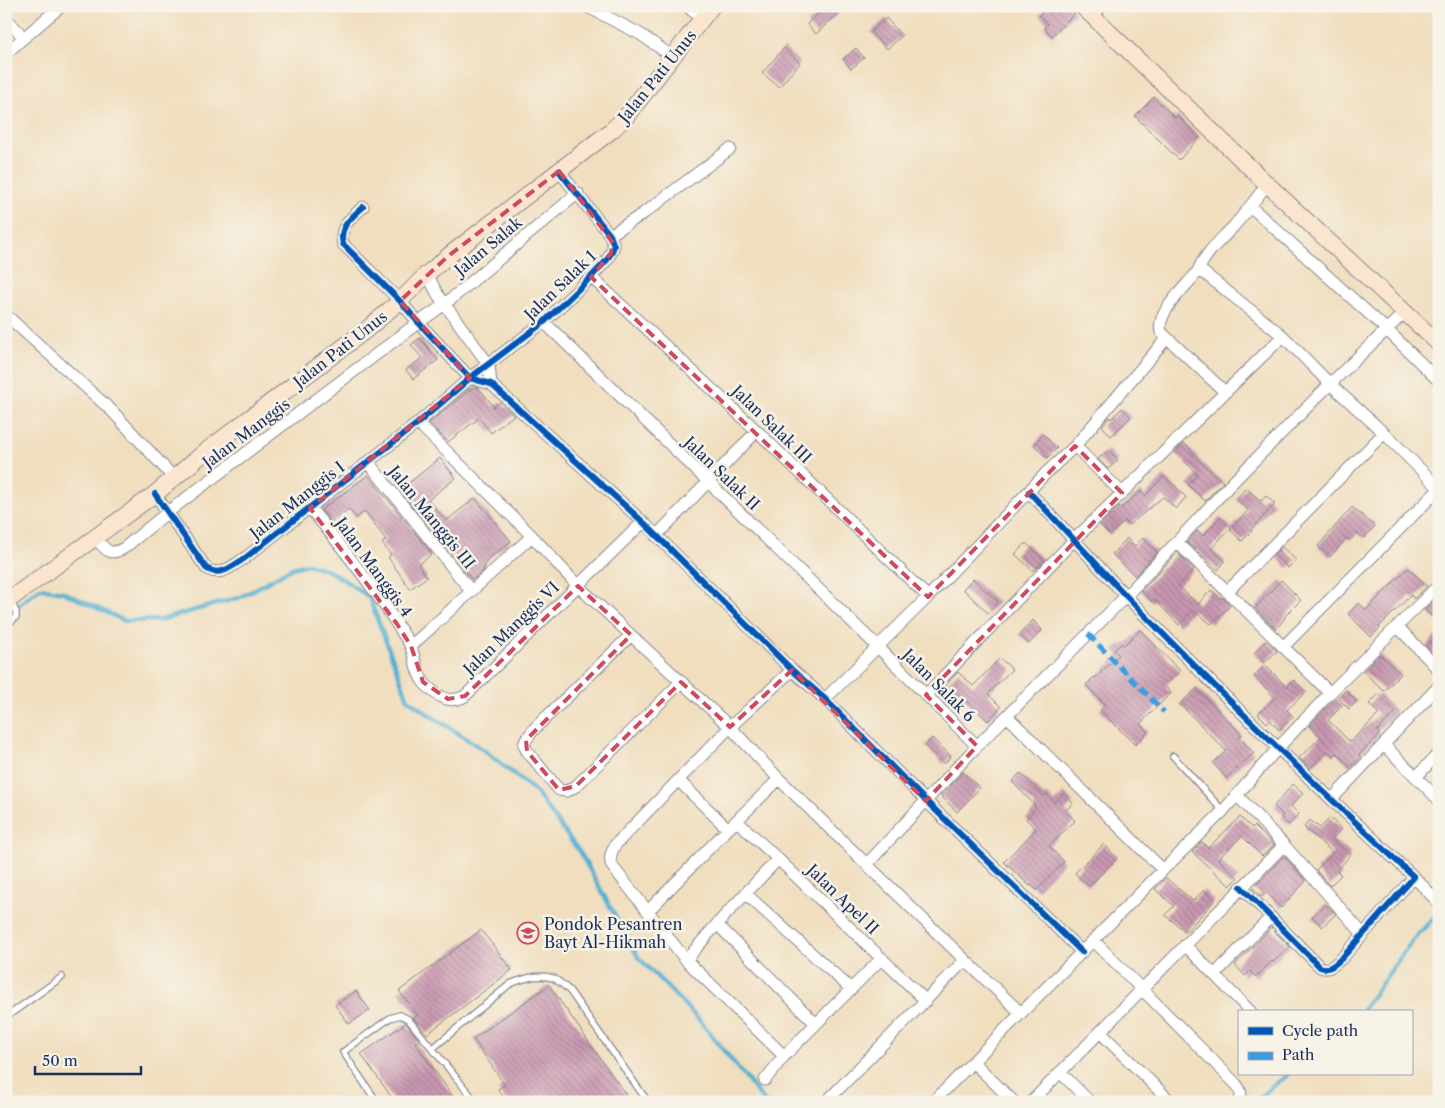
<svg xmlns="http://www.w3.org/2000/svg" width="1445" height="1108" font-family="'Libre Caslon Text',serif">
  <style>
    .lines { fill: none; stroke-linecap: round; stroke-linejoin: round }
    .stream { stroke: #55b1d3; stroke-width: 4.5 }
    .building { fill: url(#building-back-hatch) }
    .lane-casing { stroke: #86868e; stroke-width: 8 }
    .street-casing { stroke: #86868e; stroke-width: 13 }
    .secondary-casing { stroke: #86868e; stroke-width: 18 }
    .lane { stroke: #fff; stroke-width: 5.5 }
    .street { stroke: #fff; stroke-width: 11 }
    .secondary { stroke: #fbe5cf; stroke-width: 16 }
    .quiet { stroke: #3b9de6; stroke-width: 5; stroke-dasharray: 10 5; stroke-linecap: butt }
    .cycleway-casing { stroke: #f7f3e8; stroke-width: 9 }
    .cycleway { stroke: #0057b8; stroke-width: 6 }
    .marked { fill: none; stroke: #d1495b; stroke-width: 4; stroke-dasharray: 10 6; stroke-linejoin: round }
    .labels { text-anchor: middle; stroke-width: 5; stroke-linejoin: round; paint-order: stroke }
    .street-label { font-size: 16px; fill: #1b2f5e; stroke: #f7f3e8 }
    .poi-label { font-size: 16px; fill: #1b2f5e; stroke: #f7f3e8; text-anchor: start }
  </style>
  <defs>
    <pattern id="building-back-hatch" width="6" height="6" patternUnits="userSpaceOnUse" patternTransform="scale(1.25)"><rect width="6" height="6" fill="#c998b0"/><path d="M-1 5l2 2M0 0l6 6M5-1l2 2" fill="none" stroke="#a27c92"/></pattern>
  </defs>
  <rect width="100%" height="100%" fill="#f7f3e8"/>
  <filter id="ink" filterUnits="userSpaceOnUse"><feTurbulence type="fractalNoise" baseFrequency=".02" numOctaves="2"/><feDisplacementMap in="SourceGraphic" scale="10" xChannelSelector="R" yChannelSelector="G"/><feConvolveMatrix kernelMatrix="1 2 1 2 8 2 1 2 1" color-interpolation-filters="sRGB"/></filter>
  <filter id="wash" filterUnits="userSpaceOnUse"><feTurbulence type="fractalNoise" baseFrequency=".0096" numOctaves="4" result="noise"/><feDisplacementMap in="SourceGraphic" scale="20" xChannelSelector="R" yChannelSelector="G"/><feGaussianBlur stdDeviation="1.12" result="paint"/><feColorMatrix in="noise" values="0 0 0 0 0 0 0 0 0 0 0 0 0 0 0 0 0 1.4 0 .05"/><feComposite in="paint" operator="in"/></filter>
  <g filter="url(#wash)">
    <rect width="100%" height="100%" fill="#f0debe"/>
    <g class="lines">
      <path class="stream" d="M6,614L41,588L63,592L125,621L160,620L241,597L292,568L308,564L327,570L344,580L369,597L408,699L428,714L481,748L534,790L581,854L638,957L701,1022L765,1102
        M1361,1012L1413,940L1439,912
        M1255,1102L1268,1090L1289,1074"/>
    </g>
    <g id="blocks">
      <path class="building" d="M827,6H833L839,13L816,34L807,24Z
        M1048,6H1070L1075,13L1052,36L1044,27L1048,24L1039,15Z
        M886,18L902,36L887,49L871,32Z
        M784,48L800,63L779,87L762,73Z
        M856,48L864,58L851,69L843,59Z
        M1154,97L1175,118L1178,116L1200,137L1179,160L1135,116Z
        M420,338L438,360L413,379L406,370L422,358L411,345Z
        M473,387L479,388L494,407L499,402L514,415L491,433L479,418L448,442L429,423Z
        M1122,408L1131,417L1111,436L1102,426L1110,417L1111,419Z
        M1043,434L1057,448L1047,458L1034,445Z
        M1184,443L1198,457L1197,458L1223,482L1205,501L1188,485L1198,474L1175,452Z
        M1108,450L1118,460L1108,469L1098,459Z
        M440,458L456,478L428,500L446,521L475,498L511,541L487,560L483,571L472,580L400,490Z
        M368,475L432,554L418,565L427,577L410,589L388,557L391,555L382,543L386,540L365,511L356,518L349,509L331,522L321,510Z
        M1164,476L1186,497L1176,509L1163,497L1129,525L1125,521L1110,535L1100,525L1119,506L1121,508L1141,491L1145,496Z
        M1246,488L1261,501L1266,496L1275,504L1251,530L1252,531L1242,541L1230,530L1248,510L1236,499Z
        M1352,507L1375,526L1364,538L1357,533L1350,540L1347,538L1330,557L1318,546Z
        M1220,517L1231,527L1211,549L1225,561L1218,570L1187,542L1197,531L1203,536Z
        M1127,538L1134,547L1143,538L1157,552L1135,576L1112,554Z
        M1026,543L1044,560L1033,571L1015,554Z
        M1282,547L1296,560L1288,568L1274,555Z
        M1177,553L1194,569L1178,586L1198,604L1211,590L1221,599L1223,598L1230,606L1211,624L1193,610L1179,625L1155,600L1152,602L1141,591Z
        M1408,568L1427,586L1414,599L1411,595L1379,627L1380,628L1371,637L1348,614L1359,603L1366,610Z
        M973,579L998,602L988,613L963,589Z
        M1281,580L1301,600L1284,617L1285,618L1276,629L1255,608Z
        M1438,597L1439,598V623L1425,610Z
        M1033,620L1042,630L1029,644L1019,635Z
        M1140,630L1180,671L1165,686L1171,693L1140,724L1148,732L1135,745L1100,710L1105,705L1086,685L1094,677L1095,678L1119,655L1114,650L1122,643L1124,645Z
        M1439,633V659L1426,646Z
        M1266,641L1277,651L1264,663L1254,653Z
        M1380,654L1401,674L1384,691L1363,671Z
        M1000,658L1012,669L988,694L1001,707L988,721L962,697L954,706L939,692L958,672L973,686Z
        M1265,665L1287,687L1294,680L1306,692L1287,710L1293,717L1279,730L1270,720L1267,723L1258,714L1275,698L1254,676Z
        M1197,688L1242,735L1239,737L1254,753L1226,778L1213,763L1226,751L1180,704Z
        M1346,690L1357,701L1349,709L1338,698Z
        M1379,694L1396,712L1377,731L1380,734L1359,755L1361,757L1350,767L1337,753L1334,756L1328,751L1310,768L1299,758L1321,737L1309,726L1335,699L1342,706L1328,720L1350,742L1379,714L1369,704Z
        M932,738L951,756L944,764L925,746Z
        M963,772L980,788L957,812L941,796Z
        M1020,773L1044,796L1047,794L1055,802L1064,793L1073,803L1065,811L1075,821L1049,846L1064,862L1037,890L1031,885L1030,886L1004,862L1036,829L1026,819L1036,808L1034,806L1035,805L1012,782Z
        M1293,784L1303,793L1291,806L1299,814L1289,825L1281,818L1283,815L1274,806Z
        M1240,817L1252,828L1254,826L1274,845L1262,856L1242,836L1218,859L1238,878L1230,886L1192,852L1202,842L1208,848Z
        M1330,818L1342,829L1332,839L1351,854L1337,871L1341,875L1330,886L1316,870L1333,853L1304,827L1310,820L1320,828Z
        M1104,844L1117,858L1089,886L1075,873Z
        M1284,856L1306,881L1281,908L1266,892L1262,897L1253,888Z
        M1166,878L1193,901L1204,890L1214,901L1186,932L1165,915L1174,906L1155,889Z
        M1326,904L1336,914L1322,927L1312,917Z
        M1271,928L1290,947L1273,962L1272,961L1256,977L1250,971L1245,976L1235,965Z
        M481,930L512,970L427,1034L413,1018L418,1015L399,991Z
        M549,985L631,1102H507L498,1089L505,1085L473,1039Z
        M356,991L370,1010L349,1024L335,1005Z
        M406,1023L419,1040L415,1043L457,1102H395L361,1054Z"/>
    </g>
  </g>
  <g filter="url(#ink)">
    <use href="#blocks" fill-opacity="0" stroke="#86868e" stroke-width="1"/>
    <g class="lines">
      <g class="lane-casing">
        <path id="lane" d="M6,626L16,617V612L11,602
          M1173,756L1223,811
          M6,1017L62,977
          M432,1049L510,984C523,979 538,973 553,978C558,980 564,986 569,990L648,1102
          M377,1102L343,1052L390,1018L400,1015L408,1019L476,1102"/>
      </g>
      <g class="street-casing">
        <path id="street" d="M586,6L640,34L673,57
          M687,6L702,19
          M1092,15L1102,6
          M6,18L24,38
          M6,53L61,6
          M1250,206L1386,329L1439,381
          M363,207C352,217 338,227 343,244L400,301L418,322L470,378L491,384L643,522L792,670L825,699L926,801L1082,952
          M610,235L644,213L730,149
          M1199,269L1283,336L1330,384L1384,433L1439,488
          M427,274L438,295L489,365L491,384
          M591,277L757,431L928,597
          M6,315L112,411L174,478
          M544,322L878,647L977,746
          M1225,392L1161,332C1155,313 1187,286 1198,271C1205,253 1219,242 1232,228C1245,214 1256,199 1267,184
          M418,423L532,536L578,586L730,727L779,779L965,960L1021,1013
          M1075,446L1122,493
          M368,462L471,591
          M1029,492C1062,526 1094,562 1127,597C1220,693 1316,786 1414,877L1342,958C1335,964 1330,971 1320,967L1241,887
          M155,494L206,568C220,578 232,566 245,558L418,423L470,378L544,322L591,277L607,260L611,253L614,246L610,235L559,171
          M310,508C343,548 374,587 402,632C404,636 408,640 410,645C416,657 415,673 425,684C437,696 449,705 465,696L643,522
          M656,536L757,431
          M95,538C106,549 108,557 124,548L168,512L415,325L445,304L578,193
          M1177,542L1330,693
          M1228,591L1384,433
          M1397,626L1439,670
          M631,635L534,729L526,740L524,745L527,751L559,790L567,791L576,786L681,682
          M411,646L532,536
          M1284,646L1439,489
          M926,695L1075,539L1283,336
          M825,699L928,597L1047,472L1075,446L1167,338
          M1007,716L1163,870
          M1384,745L1416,777
          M1439,753L1416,777L1439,800
          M679,781L728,829
          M1237,795L1284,845L1363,934
          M1332,799L1439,686
          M737,821L778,859L926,1001
          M867,864L977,746L1126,596L1231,484L1330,384L1405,312
          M1414,877L1437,901
          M746,894L851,989
          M648,911L728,829L779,779
          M717,924L816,1024
          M1093,940L1236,1084C1241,1090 1242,1095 1240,1102
          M1185,945L1251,1012
          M686,960L717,924L778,859
          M1215,974L1271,917
          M1100,1032L1171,1102
          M784,1056L686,960L612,866C609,858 611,853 615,845L730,727L792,670
          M973,1062L1014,1102
          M1060,1072L1090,1102
          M765,1080L784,1056L882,958
          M826,1102L965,960
          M933,1102L1163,870L1223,811L1278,748L1330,693L1439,585
          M1031,1102L1284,845"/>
      </g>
      <g class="secondary-casing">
        <path id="secondary" d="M1082,6L1267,184L1439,344
          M6,602L155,494L205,452L366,330L400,301L427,274L447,257L612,130L625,118L712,6"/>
      </g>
      <use href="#lane" class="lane"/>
      <use href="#street" class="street"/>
      <use href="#secondary" class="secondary"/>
      <path class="quiet" d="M1088,634L1164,712"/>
      <g class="cycleway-casing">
        <path id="cycleway" d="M363,207C352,217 338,227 343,244L400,301L418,322L470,378L491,384L643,522L792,670L825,699L926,801L1082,952
          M1029,492C1062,526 1094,562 1127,597C1220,693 1316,786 1414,877L1342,958C1335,964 1330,971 1320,967L1241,887
          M155,494L206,568C220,578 232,566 245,558L418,423L470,378L544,322L591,277L607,260L611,253L614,246L610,235L559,171"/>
      </g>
      <use href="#cycleway" class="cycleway"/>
    </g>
  </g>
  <path class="marked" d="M559,171L613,243L611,253L591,277L928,597L1075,446L1122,493L926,695L977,746L926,801L792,670L730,727L681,682L576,786L559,790L527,751L526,740L631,635L578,586L465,696L448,699L423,682L411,646L397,624L310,508L470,378L400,301L447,257Z"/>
  <defs>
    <g id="school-ring" transform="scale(1.125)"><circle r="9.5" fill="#f7f3e8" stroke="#d1495b" stroke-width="1.5"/><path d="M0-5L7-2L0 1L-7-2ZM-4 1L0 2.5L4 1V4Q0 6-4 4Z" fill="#d1495b"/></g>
  </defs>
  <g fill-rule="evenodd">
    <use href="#school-ring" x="528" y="933"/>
  </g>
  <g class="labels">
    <g class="street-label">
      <text transform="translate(657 76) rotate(-51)" y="6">Jalan Pati Unus</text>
      <text transform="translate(488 246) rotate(-40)" y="6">Jalan Salak</text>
      <text transform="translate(560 285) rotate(-44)" y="6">Jalan Salak 1</text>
      <text transform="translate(340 349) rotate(-38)" y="6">Jalan Pati Unus</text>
      <text transform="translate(772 424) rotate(44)" y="6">Jalan Salak III</text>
      <text transform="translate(246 433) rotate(-37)" y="6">Jalan Manggis</text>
      <text transform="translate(722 473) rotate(44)" y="6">Jalan Salak II</text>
      <text transform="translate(297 500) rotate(-38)" y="6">Jalan Manggis I</text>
      <text transform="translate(432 517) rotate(51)" y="6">Jalan Manggis III</text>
      <text transform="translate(374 567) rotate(54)" y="6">Jalan Manggis 4</text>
      <text transform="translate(511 628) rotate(-44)" y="6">Jalan Manggis VI</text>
      <text transform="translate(939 685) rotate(45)" y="6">Jalan Salak 6</text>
      <text transform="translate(843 899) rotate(44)" y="6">Jalan Apel II</text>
    </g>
    <g class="poi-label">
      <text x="544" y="930">Pondok Pesantren<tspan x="544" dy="18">Bayt Al-Hikmah</tspan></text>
    </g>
  </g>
  <rect width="1445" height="1108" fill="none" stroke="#f7f3e8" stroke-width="25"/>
  <rect x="1238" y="1010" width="175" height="65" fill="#f7f3e8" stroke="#9fa5b1"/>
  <rect x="1248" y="1027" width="25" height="8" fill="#0057b8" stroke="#9fa5b1"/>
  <text x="1282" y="1036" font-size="15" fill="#1b2f5e">Cycle path</text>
  <rect x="1248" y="1052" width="25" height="8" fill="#3b9de6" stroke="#9fa5b1"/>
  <text x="1282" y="1060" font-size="15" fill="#1b2f5e">Path</text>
  <path d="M35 1066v8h106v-8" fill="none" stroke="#1b2f5e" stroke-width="2.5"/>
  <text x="42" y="1066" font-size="15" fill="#1b2f5e" stroke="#f7f3e8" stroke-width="4" paint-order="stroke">50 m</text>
</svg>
